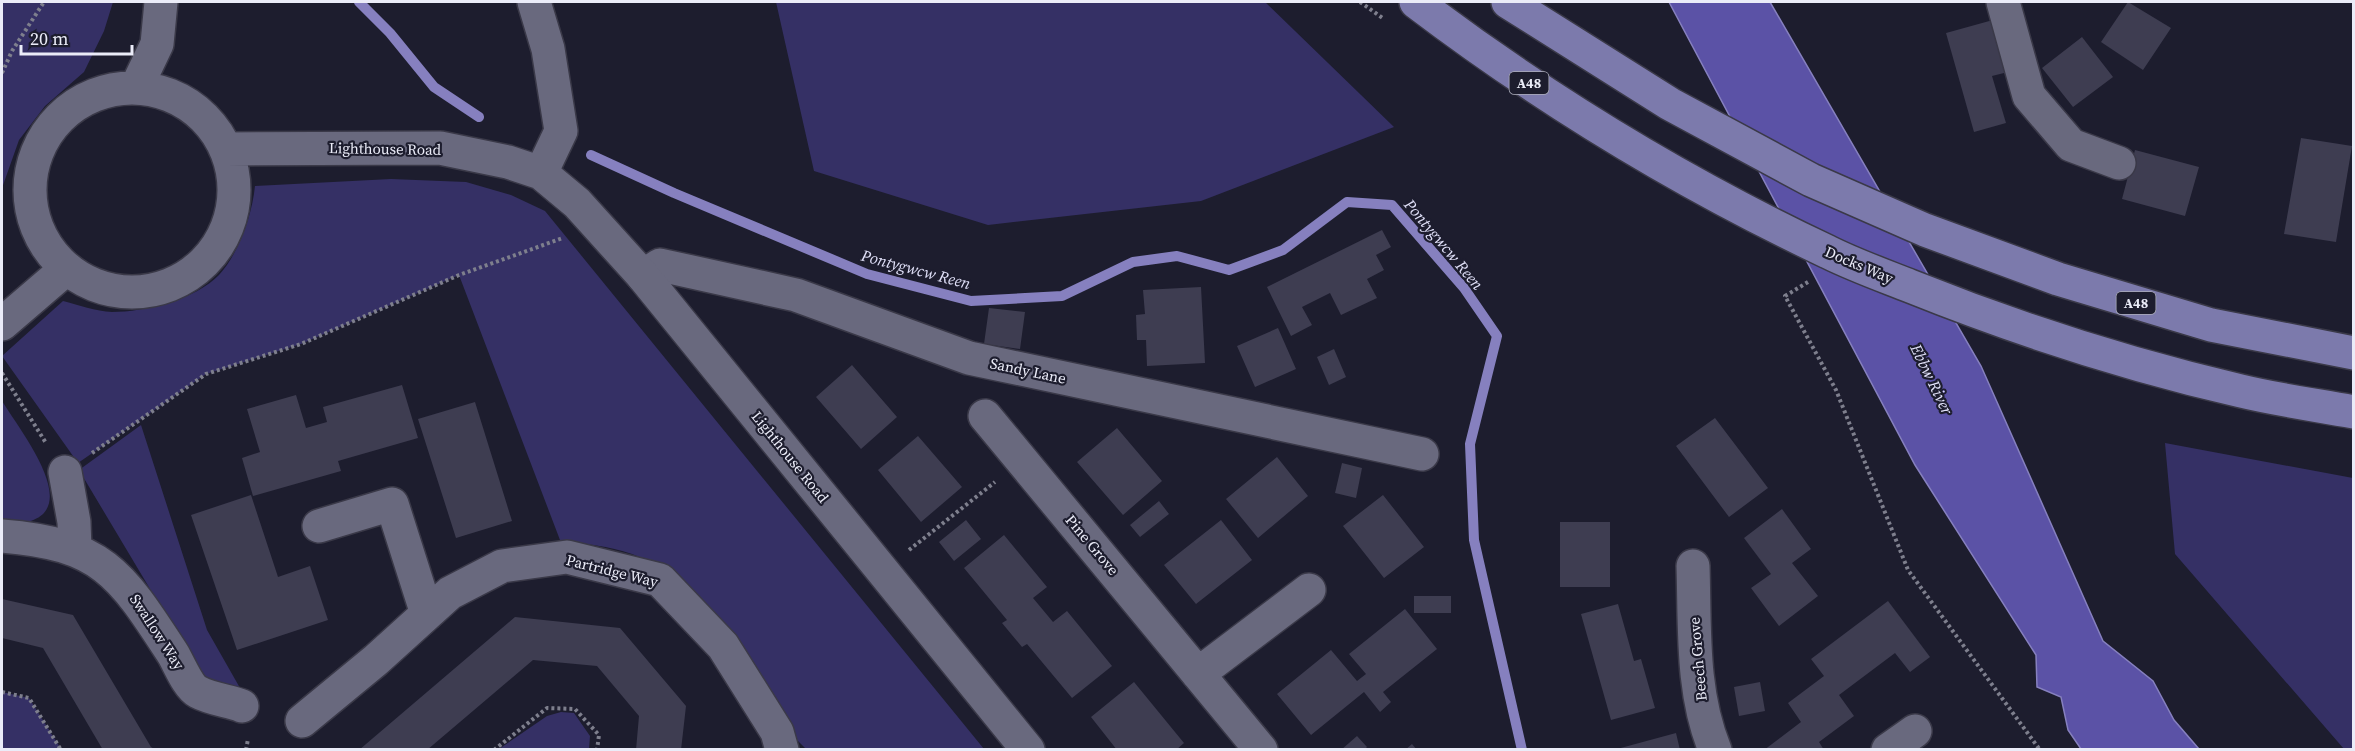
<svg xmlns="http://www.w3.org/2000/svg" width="2355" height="751" font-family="'Source Serif 4',serif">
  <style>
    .green { fill: #353065 }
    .water { fill: #5b52a6; stroke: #8680bf; stroke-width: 1.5 }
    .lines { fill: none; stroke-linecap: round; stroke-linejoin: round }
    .stream { stroke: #8680bf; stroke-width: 10 }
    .building { fill: #3e3d51 }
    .street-casing { stroke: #3a3948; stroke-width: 36 }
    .secondary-casing { stroke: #3a3948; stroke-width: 36 }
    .primary-casing { stroke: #3a3948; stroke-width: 36 }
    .path { stroke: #7e7f8d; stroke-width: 4; stroke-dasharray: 3 3; stroke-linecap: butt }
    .street { stroke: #69697e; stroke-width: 33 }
    .secondary { stroke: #69697e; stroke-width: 33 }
    .primary { stroke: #7c7aac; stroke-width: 33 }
    .labels { text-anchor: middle; stroke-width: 4.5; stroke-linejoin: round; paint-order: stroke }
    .shield { fill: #1d1d2e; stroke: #adaebb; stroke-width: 1.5 }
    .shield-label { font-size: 14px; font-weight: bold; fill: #ebecf8 }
    .street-label { font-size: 15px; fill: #ebecf8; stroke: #1d1d2e }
    .water-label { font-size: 16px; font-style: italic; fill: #e1e1f9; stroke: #1d1d2e }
  </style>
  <rect width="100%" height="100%" fill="#1d1d2e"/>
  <path class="green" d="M2,2H113L104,31L84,72L45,106L19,140L2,188Z
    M776,2H1265L1394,127L1201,201L988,225L814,171Z
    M391,179L466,182L511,195L545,211L984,749H806L790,733C750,667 711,581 632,554C609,546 584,544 560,540L459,275L301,344L206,374L78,463L2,356L63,301C78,305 96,311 112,312C145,312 196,299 219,275C239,253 252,215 255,186Z
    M2,401C25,438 97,527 2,524Z
    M141,425L207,630L240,688L205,681L79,470Z
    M2165,443L2353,478V749H2344L2175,554Z
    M2,692L29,698L61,749H2Z
    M561,712L574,713L590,736L589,749H499L547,716Z"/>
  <path class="water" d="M1669,2H1770L1981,366L2103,641L2153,681L2174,720L2199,749H2081L2068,730L2061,697L2037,687L2036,655L1915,465Z"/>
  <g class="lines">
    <path class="stream" d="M359,2L390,33L434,87L479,117
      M591,155L674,193L867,274L971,301L1062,296L1133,262L1177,256L1229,270L1283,250L1347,202L1392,205L1464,288L1497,336L1470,444L1474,540L1522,750"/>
  </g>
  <path class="building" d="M2128,2L2171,28L2143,70L2101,42Z
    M1993,20L2008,72L1992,76L2006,123L1974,132L1946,33Z
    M2082,37L2113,77L2073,107L2042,68Z
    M2301,138L2352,146L2336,242L2284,234Z
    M2135,150L2199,167L2185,216L2122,199Z
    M1382,230L1391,247L1376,255L1384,270L1367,279L1377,298L1341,315L1330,293L1302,307L1312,325L1291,336L1267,287Z
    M1201,287L1205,363L1147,366L1146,340H1137L1136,315L1145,314L1143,290Z
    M989,308L1025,312L1020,349L984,344Z
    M1278,328L1296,369L1255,387L1237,346Z
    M1334,349L1346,377L1329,385L1317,357Z
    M852,365L897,417L861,449L816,397Z
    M402,385L418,438L338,461L341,471L253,496L242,458L260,452L247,409L296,395L306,428L327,422L323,407Z
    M475,402L512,521L456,538L418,419Z
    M1715,418L1768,488L1729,517L1676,446Z
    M1117,428L1162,481L1123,515L1077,462Z
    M918,436L962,487L921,522L878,470Z
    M1277,457L1308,496L1258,538L1226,499Z
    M1342,463L1362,468L1356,498L1335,493Z
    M251,495L278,577L310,566L328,620L237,650L191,515Z
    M1383,495L1424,547L1384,578L1343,526Z
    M1159,501L1169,514L1140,537L1130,525Z
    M1782,509L1811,549L1792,563L1818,596L1779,626L1751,588L1771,574L1744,538Z
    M966,520L981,539L954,561L939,542Z
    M1221,520L1252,560L1196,604L1164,565Z
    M1560,522H1610V587H1560Z
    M1004,535L1047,587L1033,598L1053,622L1067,611L1112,666L1072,698L1027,644L1022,647L1002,623L1007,620L964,568Z
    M1414,596H1451V613H1414Z
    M2,599L73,615L151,747L156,750H103L43,648L2,638Z
    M1888,601L1930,657L1910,672L1895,653L1839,695L1854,716L1819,742L1824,750H1764L1801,722L1788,703L1824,676L1811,659Z
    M1618,604L1634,661L1641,659L1655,708L1611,720L1581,614Z
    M1405,609L1437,649L1383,692L1391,702L1380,712L1364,692L1311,735L1277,694L1331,650L1357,681L1366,674L1349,654Z
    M515,617L620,628L686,706L681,750H636L639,716L597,666L533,660L427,750H359Z
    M1134,682L1184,743L1176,750H1117L1091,717Z
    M1760,682L1765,711L1739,716L1734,687Z
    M1676,733L1680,750H1617V749Z
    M1357,736L1367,747L1364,750H1341Z
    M1412,744L1417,750H1405Z"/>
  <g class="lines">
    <g class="street-casing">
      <path id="street" d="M2003,2L2029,96L2071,145L2119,163
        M643,276L660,265L796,295L969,358L1422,454
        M985,416L1261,750
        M65,472L74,522L75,549
        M319,526L392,504L427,614
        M2,536C103,544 121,574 173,654C179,664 188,687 198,692C211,699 229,701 242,706
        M1693,566C1695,627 1691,692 1715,750
        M1198,674L1309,590
        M302,721L376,660L450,593L502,566L567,557L660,580L723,646L777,732L782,750
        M1888,750L1915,731"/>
    </g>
    <g class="secondary-casing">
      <path id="secondary" d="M534,2L548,49L561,131L541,173
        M136,88L157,44L161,2
        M30 190a102 102 0 1 1 204 0a102 102 0 1 1-204 0Z
        M226,149L440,148L508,162L541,173L577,203L643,276L1028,750
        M2,324L66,269"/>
    </g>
    <g class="primary-casing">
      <path id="primary" d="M1416,2C1544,99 1682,183 1828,252C1854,265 1882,275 1910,286C2017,329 2129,365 2241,391C2278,400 2316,405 2354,412
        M1508,2L1670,104L1811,180L1925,230L2058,279L2211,325L2354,353"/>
    </g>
    <path class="path" d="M1360,2L1384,19
      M2,73L12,51L44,2
      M1808,282L1785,296L1836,390L1908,570L2040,750
      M2,373L46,443
      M92,453L206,374L301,344L459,275L563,238
      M909,550L995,482
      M2,692L29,698L61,750
      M246,750L248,739
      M494,750L547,708L575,709L599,735L597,750"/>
    <use href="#street" class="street"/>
    <use href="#secondary" class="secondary"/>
    <use href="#primary" class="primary"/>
  </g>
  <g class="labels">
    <g class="shield">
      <rect x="1509.5" y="72" width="39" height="22" rx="4.5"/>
      <rect x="2116.5" y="292" width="39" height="22" rx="4.5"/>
    </g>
    <g class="shield-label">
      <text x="1529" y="88">A48</text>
      <text x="2136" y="308">A48</text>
    </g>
    <g class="street-label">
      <text transform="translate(385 149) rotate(1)" y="5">Lighthouse Road</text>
      <text transform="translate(1859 265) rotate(23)" y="5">Docks Way</text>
      <text transform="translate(1028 371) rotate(12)" y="5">Sandy Lane</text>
      <text transform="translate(790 457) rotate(51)" y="5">Lighthouse Road</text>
      <text transform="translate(1092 545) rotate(50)" y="5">Pine Grove</text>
      <text transform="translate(612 571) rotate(14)" y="5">Partridge Way</text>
      <text transform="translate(157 632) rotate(57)" y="5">Swallow Way</text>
      <text transform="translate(1698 659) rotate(-95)" y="5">Beech Grove</text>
    </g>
    <g class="water-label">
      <text transform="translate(1444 244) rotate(50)" y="6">Pontygwcw Reen</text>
      <text transform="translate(916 269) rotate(15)" y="6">Pontygwcw Reen</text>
      <text transform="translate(1932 379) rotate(64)" y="6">Ebbw River</text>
    </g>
  </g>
  <rect width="2355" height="751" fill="none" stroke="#ebecf8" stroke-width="6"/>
  <path d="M21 45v9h111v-9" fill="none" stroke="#ebecf8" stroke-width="3"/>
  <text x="30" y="45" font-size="18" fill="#ebecf8" stroke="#1d1d2e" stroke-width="4.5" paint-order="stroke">20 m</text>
</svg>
